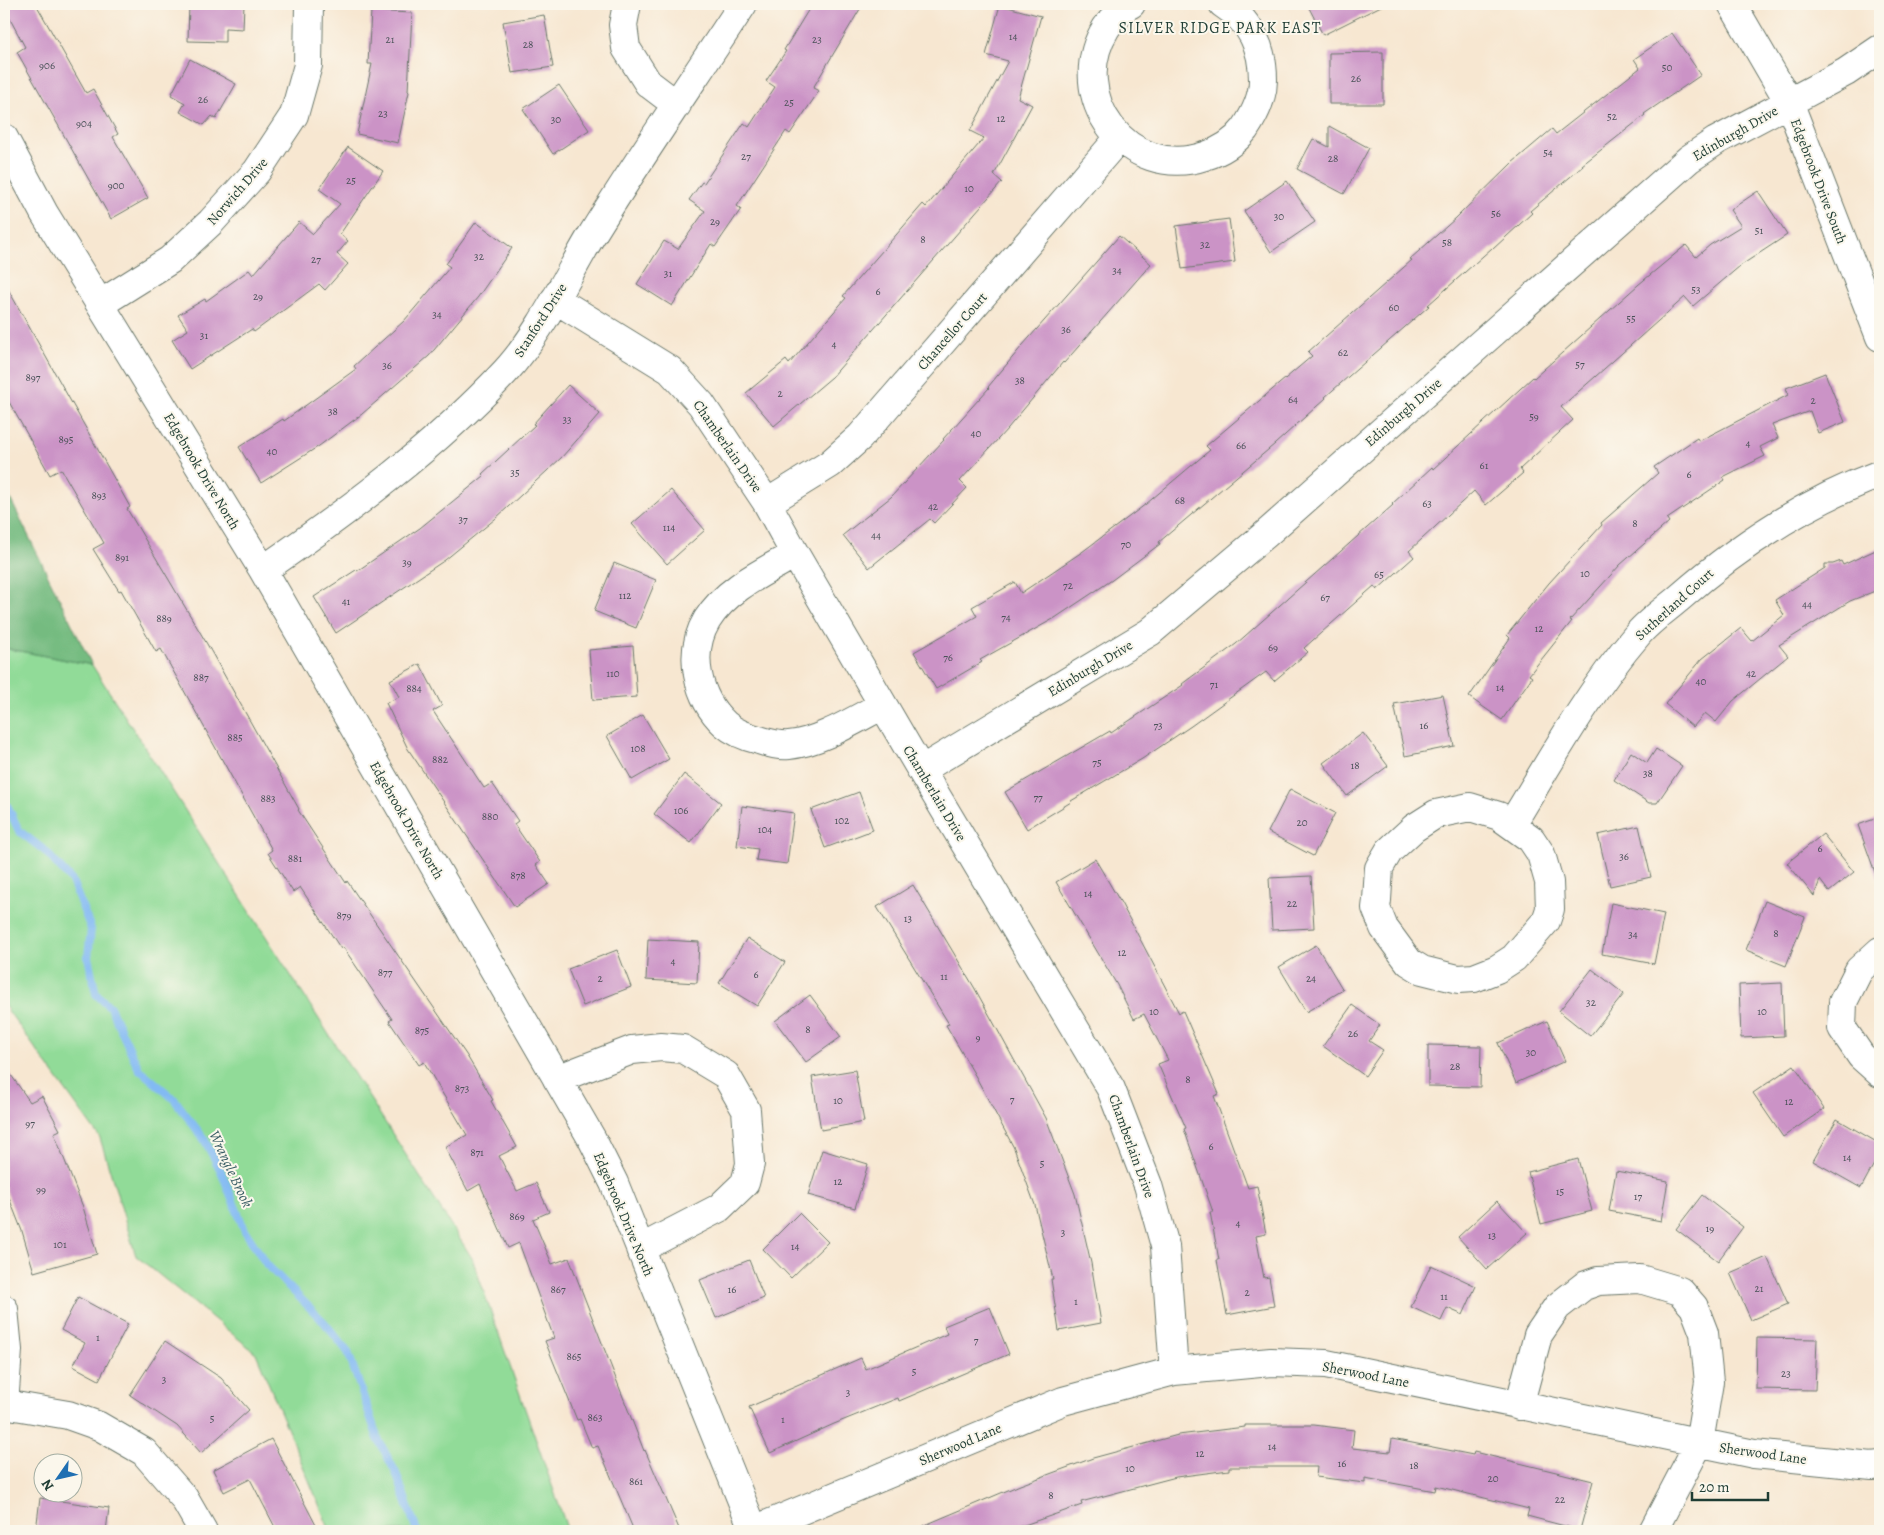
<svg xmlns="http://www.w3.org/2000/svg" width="1884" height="1535" font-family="Alegreya,serif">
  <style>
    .green { fill: #91db98; stroke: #588c66 }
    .forest { fill: #74bb80; stroke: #4a7c5a }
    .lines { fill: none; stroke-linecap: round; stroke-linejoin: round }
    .stream { stroke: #82baf3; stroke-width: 8 }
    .building { fill: #cb93c6 }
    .minor-casing { stroke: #6b786b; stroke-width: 30 }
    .minor { stroke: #fff; stroke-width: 28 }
    .labels { text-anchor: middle; stroke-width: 4; stroke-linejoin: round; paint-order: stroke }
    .number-label { font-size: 11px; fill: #4a5258 }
    .street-label { font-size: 14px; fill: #1f3d34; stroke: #fbf7ec }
    .water-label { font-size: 15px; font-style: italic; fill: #385c64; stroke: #fbf7ec }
    .quarter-label { font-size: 16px; letter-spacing: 1px; fill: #1f3d34; stroke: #fbf7ec }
  </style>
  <rect width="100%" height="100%" fill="#fbf7ec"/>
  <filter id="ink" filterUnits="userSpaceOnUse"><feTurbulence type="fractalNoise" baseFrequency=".02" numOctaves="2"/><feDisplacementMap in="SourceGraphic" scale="10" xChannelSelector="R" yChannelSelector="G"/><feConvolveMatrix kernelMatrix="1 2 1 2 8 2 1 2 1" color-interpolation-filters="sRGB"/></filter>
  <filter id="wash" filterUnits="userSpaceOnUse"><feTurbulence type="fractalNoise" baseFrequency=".0096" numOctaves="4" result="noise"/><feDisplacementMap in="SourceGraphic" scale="20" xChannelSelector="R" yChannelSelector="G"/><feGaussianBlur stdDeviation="1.12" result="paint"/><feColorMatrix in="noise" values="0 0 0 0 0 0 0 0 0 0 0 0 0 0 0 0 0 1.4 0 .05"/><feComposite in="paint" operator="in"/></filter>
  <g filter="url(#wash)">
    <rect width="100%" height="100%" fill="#f7e7d1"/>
    <path class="green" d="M4,648L92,665L472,1258L568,1531H330L256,1353L136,1256L100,1138L4,1005Z"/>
    <path class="forest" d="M4,486L92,665L4,648Z"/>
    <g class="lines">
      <path class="stream" d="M4,802L8,807L19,831L45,851L72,881L91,929L88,957L96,994L110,1007L139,1069L174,1099L204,1139L221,1171L245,1231L267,1265L324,1322L348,1352L378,1439L396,1473L417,1531"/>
    </g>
    <g id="blocks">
      <path class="building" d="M4,4H36L86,93L93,89L118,134L113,137L148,198L111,219L17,52L25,47L4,8Z
        M189,4H244L243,29L225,28V42L188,41Z
        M812,4H863L813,88L819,91L790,134L786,131L737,206L741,209L715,247L711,244L672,306L637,284L664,241L678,249L705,211L689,200L702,182L704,183L744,123L749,127L775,87L766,81L786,51L784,50Z
        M1307,4H1385L1323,35Z
        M1000,5L1041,16L1018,98L1032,105L994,175L1002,182L832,377L774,426L746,393L786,360L789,364L846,298L843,296L923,204L926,207L984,138L970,131L1008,61L986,55Z
        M371,11L412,13L408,91L409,92L398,143L357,134L372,64H368Z
        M544,15L553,67L512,73L503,22Z
        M1672,33L1701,75L1644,114L1645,115L1582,165L1583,166L1530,211L1532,213L1493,249L1492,248L1428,305L1429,306L1325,397L1326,398L1275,444L1159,542L1160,544L1112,580L1055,618L980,660L982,662L936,689L914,652L977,616L972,607L1015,582L1021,593L1082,552L1146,504L1210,450L1206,446L1312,356L1308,352L1412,260L1410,259L1456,218L1512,163L1552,129L1556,134L1640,68L1634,59Z
        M1383,52V104H1329V53Z
        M190,59L236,84L216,119L212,116L204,125L180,112L185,103L171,95Z
        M559,85L589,130L553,154L523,109Z
        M1329,126L1369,148L1344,194L1297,169L1313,139L1329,147Z
        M348,147L383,171L340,234L348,241L337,254L348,264L325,290L319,284L254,332L252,329L190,369L172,340L188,330L178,315L205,299L206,301L249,270L253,275L299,222L313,234L340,204L319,189Z
        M1287,181L1315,222L1271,252L1244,211Z
        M1758,191L1787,235L1740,266L1693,306L1685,297L1613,361L1561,407L1573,420L1520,469L1523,473L1486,505L1474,491L1409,551L1414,557L1377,590L1374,586L1304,648L1308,652L1274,681L1266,672L1191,726L1142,759L1071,801V802L1027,829L1005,792L1110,731L1111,733L1183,685L1182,684L1236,644L1393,505L1392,504L1432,467L1433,469L1533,377L1534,378L1638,285L1686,245L1696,257L1710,245L1741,226L1730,210Z
        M1229,219L1235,262L1182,269L1176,226Z
        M476,222L512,248L478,297L429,356L362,414L319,446L261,483L239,447L283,419L284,421L356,369L354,366L404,321L450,267L446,264Z
        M1119,236L1151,264L1064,363L1063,362L1008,428L960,481L967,488L934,523L930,519L869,568L843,535L891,497L944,440L943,439L989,388L988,387L1022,346Z
        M4,282L130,507L127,509L207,644L299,809L298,810L346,883L347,881L467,1056L493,1100L491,1101L517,1147L499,1156L517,1191L536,1183L549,1212L533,1219L552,1264L569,1258L644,1451L645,1450L680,1531H634L598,1446L592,1448L580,1419L577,1420L545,1341L554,1338L519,1243L508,1248L480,1184L468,1191L445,1147L467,1135L424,1062L419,1065L389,1021L392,1019L343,947L341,949L300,887L293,892L268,853L272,850L161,649L156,652L121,590L119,591L93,549L104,543L61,469L50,475L4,393Z
        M1825,373L1845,422L1818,433L1810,411L1772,425L1778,438L1760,447L1765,456L1723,477L1725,480L1667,519L1669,522L1620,565L1570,620L1572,621L1529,675L1532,677L1502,720L1469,697L1510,638L1507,635L1549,583L1602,525L1601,523L1658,473L1654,467L1697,438L1699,441L1788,395L1786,388Z
        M568,385L600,414L561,458L495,519L445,560L336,633L314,597L356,570L357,571L420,528L484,476L482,474L535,425L533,424Z
        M671,490L705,530L667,564L632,524Z
        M1880,548V589L1850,601L1779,645L1788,656L1733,701L1716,722L1705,713L1693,727L1665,704L1702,659L1741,628L1752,641L1784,615L1775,600L1825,568V564H1833L1841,561L1843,565Z
        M614,563L656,580L636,628L594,611Z
        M633,646L637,697L593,700L589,650Z
        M420,664L442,706L433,711L484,788L492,783L518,821L514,824L540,862L536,865L549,884L515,907L408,749L386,703L399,697L390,680Z
        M1443,695L1454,746L1405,756L1394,704Z
        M643,715L669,759L632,780L607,736Z
        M1363,733L1388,766L1347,796L1323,763Z
        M1656,749L1682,766L1657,803H1649L1614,780L1631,752L1647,763Z
        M684,774L721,803L691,843L654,814Z
        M1290,789L1335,813L1313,856L1268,832Z
        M859,792L873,830L825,848L811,810Z
        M742,806L794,813L787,864L756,860L758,849L737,846Z
        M1880,817V878H1877L1858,825Z
        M1639,826L1651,877L1610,886L1598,835Z
        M1823,834L1854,872L1829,892L1820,880L1814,896L1787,863Z
        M1095,859L1121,903L1179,1013L1183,1011L1219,1094L1214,1096L1248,1188L1257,1186L1266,1234L1256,1236L1264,1278L1269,1277L1274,1306L1227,1315L1217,1260H1219L1210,1212H1213L1184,1129L1186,1128L1158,1064L1168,1060L1144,1014L1134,1019L1117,985L1056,882Z
        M1311,876L1314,928L1272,930L1269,878Z
        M913,885L974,987L1046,1118L1075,1194L1091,1263L1101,1323L1059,1331L1051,1279H1053L1035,1205L1014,1148L976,1077L946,1025L949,1024L877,907Z
        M1765,901L1805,917L1786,966L1746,950Z
        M1611,903L1664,914L1654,964L1602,954Z
        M747,938L785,962L757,1006L719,983Z
        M648,939L699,942L697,983L646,980Z
        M1316,945L1343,990L1306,1012L1279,967Z
        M617,950L631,987L583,1006L568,969Z
        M1592,969L1624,994L1590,1036L1559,1011Z
        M1782,983L1784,1036L1741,1038L1739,985Z
        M810,995L841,1037L806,1062L775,1021Z
        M1352,1005L1380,1025L1369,1041L1383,1050L1365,1076L1323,1046Z
        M1547,1021L1565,1061L1516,1083L1498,1043Z
        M1428,1045L1481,1046L1480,1087L1428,1086Z
        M4,1065L30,1102L42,1096L60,1130L54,1133L83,1207L97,1254L34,1272L22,1231L4,1185Z
        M1794,1065L1824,1109L1783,1137L1753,1093Z
        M855,1070L864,1122L821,1130L812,1077Z
        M1837,1119L1880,1144V1153L1861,1188L1813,1161Z
        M822,1150L868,1164L855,1208L808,1195Z
        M1578,1159L1592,1211L1541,1224L1528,1172Z
        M1616,1171L1668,1181L1661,1221L1609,1211Z
        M1702,1195L1743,1227L1718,1261L1676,1229Z
        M1497,1201L1527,1233L1487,1269L1458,1237Z
        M799,1213L828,1242L791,1278L763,1249Z
        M1767,1257L1788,1304L1751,1320L1730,1273Z
        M749,1260L764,1298L716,1318L700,1280Z
        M1431,1265L1476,1286L1463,1315L1447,1308L1441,1321L1411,1307Z
        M78,1297L128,1324L99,1380L73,1366L85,1343L61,1330Z
        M990,1307L1009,1354L899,1401L898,1398L834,1424L770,1453L749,1407L861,1358L866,1369L947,1334L944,1326Z
        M1757,1338L1817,1339L1815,1390L1756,1389Z
        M165,1341L221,1378L249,1410L201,1453L177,1426L130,1395Z
        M1245,1425H1314L1354,1430L1352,1448L1390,1452L1392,1439L1473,1455L1474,1452L1593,1481L1580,1530L1527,1516L1529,1509L1436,1486L1435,1491L1365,1478V1483L1316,1477L1317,1467H1229V1470L1176,1477L1081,1502L1082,1505L1007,1531H911L1020,1485L1093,1458L1178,1435L1245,1427Z
        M271,1439L319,1531H277L250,1479L224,1492L213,1470Z
        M40,1498L109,1508L106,1531H36Z"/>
    </g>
  </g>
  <g filter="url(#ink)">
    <use href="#blocks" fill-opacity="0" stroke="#6b786b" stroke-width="1"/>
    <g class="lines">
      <g class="minor-casing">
        <path id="minor" d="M627,4L623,25L626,48L648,83L677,105
          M1131,4L1127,6C1120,13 1111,20 1106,28C1064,96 1128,182 1205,156C1221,151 1235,142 1245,129C1255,114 1263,98 1263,80C1263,47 1251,22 1223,4
          M1732,4L1789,102L1880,337
          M4,138L44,213L263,570L592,1139L614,1183L754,1531
          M555,299L670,370L701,404L767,503L795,554L921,770L1111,1089L1148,1185L1165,1246L1174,1371
          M100,304L170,260L211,222L257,171L294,115L308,65L309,4
          M767,503L830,464L860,437L1119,138
          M795,554C764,572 727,588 707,620C687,653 697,698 725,724C734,732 747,737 759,740C769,743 778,746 789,745C820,742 856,719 883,705
          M263,570C347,512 435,447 505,372C540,334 564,282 590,238C639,158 692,82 743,4
          M921,770L1150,632L1266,534L1689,159L1716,141L1846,72L1880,49
          M1470,807L1499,816L1531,839L1541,854L1549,882L1550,909L1546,921L1514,958L1497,969L1474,978L1458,979L1422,970L1409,962L1384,928L1376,908L1377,900L1379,868L1389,851L1414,828L1436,814Z
          M1512,824C1551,760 1589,691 1638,634C1649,621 1665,610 1678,599C1738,546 1805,502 1880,474
          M1880,951L1859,970L1843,1002L1842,1028L1861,1056L1880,1073
          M557,1079L632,1050L661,1047L683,1049L726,1075L746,1110L750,1164L745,1183L719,1208L640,1249
          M4,1309L8,1350L4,1405
          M4,1404L68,1415L99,1426L144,1452L184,1498L203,1531
          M1519,1406L1538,1335L1557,1307L1584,1286L1598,1281L1640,1279L1680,1291L1694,1307L1704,1333L1709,1382L1699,1443L1653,1531
          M754,1530L1063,1401L1174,1371L1271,1362L1326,1364L1754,1454L1872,1466L1880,1465"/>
      </g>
      <use href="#minor" class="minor"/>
    </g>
  </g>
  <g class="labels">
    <g class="number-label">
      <text x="1013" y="40">14</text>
      <text x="390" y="43">21</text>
      <text x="817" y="43">23</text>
      <text x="528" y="48">28</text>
      <text x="47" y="69">906</text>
      <text x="1667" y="71">50</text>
      <text x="1356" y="82">26</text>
      <text x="203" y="103">26</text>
      <text x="789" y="106">25</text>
      <text x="383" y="117">23</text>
      <text x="1612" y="120">52</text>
      <text x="1001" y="122">12</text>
      <text x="556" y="123">30</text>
      <text x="84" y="127">904</text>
      <text x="1548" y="156">54</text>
      <text x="746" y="160">27</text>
      <text x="1333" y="162">28</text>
      <text x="351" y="184">25</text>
      <text x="116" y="189">900</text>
      <text x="969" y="192">10</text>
      <text x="1496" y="217">56</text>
      <text x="1279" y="220">30</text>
      <text x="715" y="225">29</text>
      <text x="1759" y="234">51</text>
      <text x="923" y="243">8</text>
      <text x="1447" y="246">58</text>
      <text x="1205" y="248">32</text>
      <text x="479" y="260">32</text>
      <text x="316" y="263">27</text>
      <text x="1117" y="274">34</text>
      <text x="668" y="277">31</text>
      <text x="1696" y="293">53</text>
      <text x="878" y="295">6</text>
      <text x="258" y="300">29</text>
      <text x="1394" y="311">60</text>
      <text x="437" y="318">34</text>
      <text x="1631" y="322">55</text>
      <text x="1066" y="333">36</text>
      <text x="204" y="339">31</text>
      <text x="834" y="348">4</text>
      <text x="1343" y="356">62</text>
      <text x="1580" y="368">57</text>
      <text x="387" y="369">36</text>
      <text x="33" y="381">897</text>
      <text x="1020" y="384">38</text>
      <text x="780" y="397">2</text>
      <text x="1293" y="403">64</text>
      <text x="1813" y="404">2</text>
      <text x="333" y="415">38</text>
      <text x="1534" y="420">59</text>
      <text x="567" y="423">33</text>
      <text x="976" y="437">40</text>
      <text x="66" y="443">895</text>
      <text x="1748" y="447">4</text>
      <text x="1241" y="449">66</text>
      <text x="272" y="455">40</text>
      <text x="1484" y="469">61</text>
      <text x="515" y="476">35</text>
      <text x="1689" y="478">6</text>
      <text x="99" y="499">893</text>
      <text x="1180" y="504">68</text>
      <text x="1427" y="507">63</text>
      <text x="933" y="510">42</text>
      <text x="463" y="523">37</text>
      <text x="1635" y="527">8</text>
      <text x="669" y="531">114</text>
      <text x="876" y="539">44</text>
      <text x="1126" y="548">70</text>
      <text x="122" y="561">891</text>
      <text x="407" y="566">39</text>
      <text x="1585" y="577">10</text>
      <text x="1379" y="578">65</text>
      <text x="1068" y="589">72</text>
      <text x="625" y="599">112</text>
      <text x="1325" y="601">67</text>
      <text x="346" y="605">41</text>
      <text x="1807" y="608">44</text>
      <text x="1006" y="621">74</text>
      <text x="164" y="622">889</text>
      <text x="1539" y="632">12</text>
      <text x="1273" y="651">69</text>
      <text x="948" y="661">76</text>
      <text x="613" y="677">110</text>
      <text x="1751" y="677">42</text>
      <text x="201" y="681">887</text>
      <text x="1701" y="685">40</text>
      <text x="1214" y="688">71</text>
      <text x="1500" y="691">14</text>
      <text x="414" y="692">884</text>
      <text x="1158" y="729">73</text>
      <text x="1424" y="729">16</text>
      <text x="235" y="741">885</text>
      <text x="638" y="752">108</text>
      <text x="440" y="763">882</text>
      <text x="1097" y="766">75</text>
      <text x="1355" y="769">18</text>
      <text x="1648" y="777">38</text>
      <text x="1038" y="801">77</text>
      <text x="268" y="802">883</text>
      <text x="681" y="814">106</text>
      <text x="490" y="820">880</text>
      <text x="842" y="824">102</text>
      <text x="1302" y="826">20</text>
      <text x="765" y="833">104</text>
      <text x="1820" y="852">6</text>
      <text x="1624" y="860">36</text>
      <text x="295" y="862">881</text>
      <text x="518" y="879">878</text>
      <text x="1088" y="897">14</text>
      <text x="1292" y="907">22</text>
      <text x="344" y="919">879</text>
      <text x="908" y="922">13</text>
      <text x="1776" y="937">8</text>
      <text x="1633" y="938">34</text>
      <text x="1122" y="956">12</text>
      <text x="673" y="965">4</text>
      <text x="385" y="976">877</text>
      <text x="756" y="978">6</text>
      <text x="944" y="980">11</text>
      <text x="600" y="982">2</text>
      <text x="1311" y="982">24</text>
      <text x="1591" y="1006">32</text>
      <text x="1154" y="1015">10</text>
      <text x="1762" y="1015">10</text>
      <text x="808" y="1033">8</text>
      <text x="422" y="1034">875</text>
      <text x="1353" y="1037">26</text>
      <text x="978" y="1041">9</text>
      <text x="1531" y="1056">30</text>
      <text x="1455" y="1070">28</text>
      <text x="1188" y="1083">8</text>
      <text x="462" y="1092">873</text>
      <text x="1012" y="1103">7</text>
      <text x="838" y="1104">10</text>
      <text x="1789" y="1105">12</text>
      <text x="30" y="1127">97</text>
      <text x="1211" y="1150">6</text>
      <text x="477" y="1156">871</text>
      <text x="1847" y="1161">14</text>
      <text x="1042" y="1167">5</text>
      <text x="838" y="1185">12</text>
      <text x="41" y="1193">99</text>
      <text x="1560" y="1195">15</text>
      <text x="1638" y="1200">17</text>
      <text x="517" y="1220">869</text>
      <text x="1238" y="1227">4</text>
      <text x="1710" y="1232">19</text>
      <text x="1063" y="1236">3</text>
      <text x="1492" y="1239">13</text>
      <text x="60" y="1248">101</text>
      <text x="795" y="1250">14</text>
      <text x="1759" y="1292">21</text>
      <text x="558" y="1293">867</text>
      <text x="732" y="1293">16</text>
      <text x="1247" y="1296">2</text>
      <text x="1444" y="1300">11</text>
      <text x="1076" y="1305">1</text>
      <text x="98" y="1341">1</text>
      <text x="976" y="1344">7</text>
      <text x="574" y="1360">865</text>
      <text x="914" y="1375">5</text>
      <text x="1786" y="1377">23</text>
      <text x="164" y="1383">3</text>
      <text x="848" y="1396">3</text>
      <text x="595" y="1421">863</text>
      <text x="212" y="1422">5</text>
      <text x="783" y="1423">1</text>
      <text x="1272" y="1450">14</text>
      <text x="1200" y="1457">12</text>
      <text x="1342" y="1467">16</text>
      <text x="1414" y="1469">18</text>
      <text x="1130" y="1472">10</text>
      <text x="1493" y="1482">20</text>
      <text x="636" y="1485">861</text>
      <text x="1051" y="1499">8</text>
      <text x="1560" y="1503">22</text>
    </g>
    <g class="street-label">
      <text transform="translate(1735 133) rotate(-30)" y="5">Edinburgh Drive</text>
      <text transform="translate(1819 181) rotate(69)" y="5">Edgebrook Drive South</text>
      <text transform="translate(237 191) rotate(-49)" y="5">Norwich Drive</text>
      <text transform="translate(540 320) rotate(-57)" y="5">Stanford Drive</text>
      <text transform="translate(952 331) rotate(-49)" y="5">Chancellor Court</text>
      <text transform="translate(1403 412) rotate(-41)" y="5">Edinburgh Drive</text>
      <text transform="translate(728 446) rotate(55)" y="5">Chamberlain Drive</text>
      <text transform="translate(202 471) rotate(59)" y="5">Edgebrook Drive North</text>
      <text transform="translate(1674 604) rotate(-42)" y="5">Sutherland Court</text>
      <text transform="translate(1090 668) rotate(-31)" y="5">Edinburgh Drive</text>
      <text transform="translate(935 793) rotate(59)" y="5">Chamberlain Drive</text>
      <text transform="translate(407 820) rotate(60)" y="5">Edgebrook Drive North</text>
      <text transform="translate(1132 1146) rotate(70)" y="5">Chamberlain Drive</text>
      <text transform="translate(624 1214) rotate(67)" y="5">Edgebrook Drive North</text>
      <text transform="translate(1366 1374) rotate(11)" y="5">Sherwood Lane</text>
      <text transform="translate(960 1444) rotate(-23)" y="5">Sherwood Lane</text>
      <text transform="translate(1763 1453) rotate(8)" y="5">Sherwood Lane</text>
    </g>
    <g class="water-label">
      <text transform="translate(231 1169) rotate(65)" y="5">Wrangle Brook</text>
    </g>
    <g class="quarter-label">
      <text x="1220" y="33">SILVER RIDGE PARK EAST</text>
    </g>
  </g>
  <rect width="1884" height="1535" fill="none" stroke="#fbf7ec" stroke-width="20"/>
  <g transform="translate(58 1478) rotate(236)"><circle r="24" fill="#fbf7ec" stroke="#a3ada2"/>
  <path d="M0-4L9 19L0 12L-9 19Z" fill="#1f6fb2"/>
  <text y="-8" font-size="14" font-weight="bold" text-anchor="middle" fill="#1f3d34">N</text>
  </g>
  <path d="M1692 1492v8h76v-8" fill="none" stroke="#1f3d34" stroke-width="2.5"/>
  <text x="1699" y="1492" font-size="15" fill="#1f3d34" stroke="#fbf7ec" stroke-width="4" paint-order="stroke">20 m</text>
</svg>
